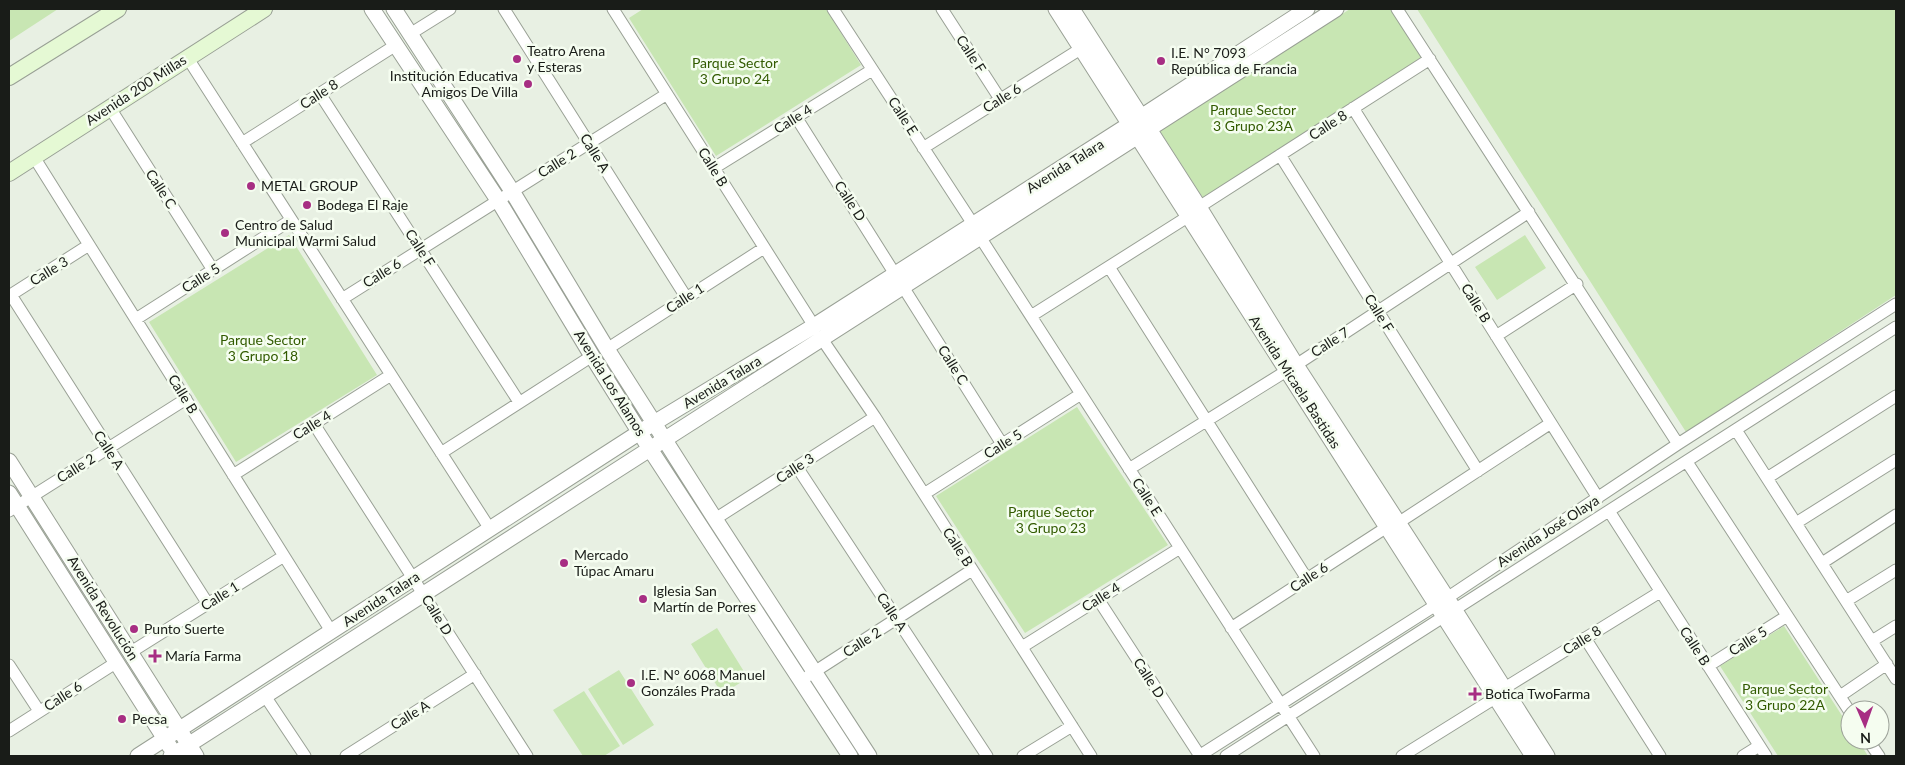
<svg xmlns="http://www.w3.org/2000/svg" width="1905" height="765" font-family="Lato,sans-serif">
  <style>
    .green { fill: #c8e6b3 }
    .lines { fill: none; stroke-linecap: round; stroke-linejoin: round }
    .minor-casing { stroke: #99a095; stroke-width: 13 }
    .tertiary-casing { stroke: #99a095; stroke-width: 17 }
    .secondary-casing { stroke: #99a095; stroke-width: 18 }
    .minor { stroke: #fff; stroke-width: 11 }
    .tertiary { stroke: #fff; stroke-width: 15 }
    .secondary { stroke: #e5f9d4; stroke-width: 16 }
    .poi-dot { fill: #a72e83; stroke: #f5fdf0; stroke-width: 2 }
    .labels { text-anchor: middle; stroke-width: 5; stroke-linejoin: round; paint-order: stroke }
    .poi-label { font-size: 14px; fill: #191c18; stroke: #f5fdf0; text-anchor: start }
    .street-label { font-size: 14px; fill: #191c18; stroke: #f5fdf0 }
    .park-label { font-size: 14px; fill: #325b00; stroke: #f5fdf0 }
  </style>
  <rect width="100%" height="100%" fill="#e8f0e3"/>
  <path class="green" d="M9,9H58L9,41Z
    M643,9H826L861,65L716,156L629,18Z
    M1350,9H1390L1422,57L1203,198L1160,131Z
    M1417,9H1896V295L1686,432Z
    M289,235L377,375L236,462L149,322Z
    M1525,235L1546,268L1497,300L1475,267Z
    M1077,407L1168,545L1025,633L936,496Z
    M1784,626L1850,728V740H1858L1868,756H1778L1720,666Z
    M717,628L748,678L722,694L691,644Z
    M619,670L654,725L623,745L588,689Z
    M584,691L620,746L604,756H583L553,710Z"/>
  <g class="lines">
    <g class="minor-casing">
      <path id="minor" d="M504,9L686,297
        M613,9L814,326
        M833,9L973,224
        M942,9L1000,99
        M1397,9L1678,444
        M410,34L450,9
        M187,57L490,529
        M320,94L519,402
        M110,108L213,270
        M1353,108L1598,498
        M796,117L1002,444
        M242,143L396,45
        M923,148L1082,48
        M1280,155L1478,471
        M34,157L331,631
        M714,168L872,70
        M1199,207L1430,59
        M980,237L1314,756
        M1109,267L1307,579
        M11,295L208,604
        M9,296L89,245
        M342,299L667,94
        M1031,316L1189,216
        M136,319L291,220
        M1496,336L1577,284
        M822,339L875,417L1091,756
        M607,349L764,248
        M314,424L527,756
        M1736,430L1896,679
        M441,453L592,356
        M1687,462L1850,712
        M797,467L987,756
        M1129,469L1296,365L1529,212
        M233,475L391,375
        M1767,478L1896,396
        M924,494L1081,394
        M9,511L186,399
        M1609,511L1766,756
        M715,519L875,417
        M1398,523L1551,423
        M1796,523L1896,460
        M1822,563L1896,515
        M1098,599L1200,756
        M1846,601L1896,570
        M1231,628L1387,527
        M1585,638L1660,756
        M1872,641L1896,626
        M1022,647L1180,548
        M131,652L284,556
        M9,665L39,711
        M1708,666L1787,616
        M808,676L972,570
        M1503,689L1660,592
        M265,696L305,756
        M1840,696L1887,664
        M9,731L117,662
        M1868,740L1879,756
        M346,756L475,674
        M1023,756L1072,726
        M1199,756L1447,598L1678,444L1896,304
        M1226,756L1896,327
        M1402,756L1495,698
        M1743,756L1759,746"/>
    </g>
    <g class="tertiary-casing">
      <path id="tertiary" d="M372,9L498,200L592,356L650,449L850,756
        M394,9L512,191L607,349L715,519L869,756
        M1056,9L1533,756
        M1072,9L1199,207L1296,365L1447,598L1547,756
        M9,461L196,756
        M9,493L170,747
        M138,756L654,423L814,326L1141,117L1307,9
        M171,756L1336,9"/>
    </g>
    <g class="secondary-casing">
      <path id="secondary" d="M9,77L118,9
        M9,173L264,9"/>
    </g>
    <use href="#minor" class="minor"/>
    <use href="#tertiary" class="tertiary"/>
    <use href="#secondary" class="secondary"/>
  </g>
  <g class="poi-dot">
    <circle cx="517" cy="59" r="5"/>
    <circle cx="1161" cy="61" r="5"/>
    <circle cx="528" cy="84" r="5"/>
    <circle cx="251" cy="186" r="5"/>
    <circle cx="307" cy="205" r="5"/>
    <circle cx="225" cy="233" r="5"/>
    <circle cx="564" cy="563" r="5"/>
    <circle cx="643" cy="599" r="5"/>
    <circle cx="134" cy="629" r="5"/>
    <path d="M152.5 648.5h5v5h5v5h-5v5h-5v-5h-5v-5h5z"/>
    <circle cx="631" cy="683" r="5"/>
    <path d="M1472.5 686.5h5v5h5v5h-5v5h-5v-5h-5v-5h5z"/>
    <circle cx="122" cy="719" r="5"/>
  </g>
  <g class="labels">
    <g class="poi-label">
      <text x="527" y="56">Teatro Arena<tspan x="527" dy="16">y Esteras</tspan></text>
      <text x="1171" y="58">I.E. N° 7093<tspan x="1171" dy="16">República de Francia</tspan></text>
      <text x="518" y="81" text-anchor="end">Institución Educativa<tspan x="518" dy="16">Amigos De Villa</tspan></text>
      <text x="261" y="191">METAL GROUP</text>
      <text x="317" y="210">Bodega El Raje</text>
      <text x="235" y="230">Centro de Salud<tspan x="235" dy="16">Municipal Warmi Salud</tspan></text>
      <text x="574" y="560">Mercado<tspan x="574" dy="16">Túpac Amaru</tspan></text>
      <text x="653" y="596">Iglesia San<tspan x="653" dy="16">Martín de Porres</tspan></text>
      <text x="144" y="634">Punto Suerte</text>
      <text x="165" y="661">María Farma</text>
      <text x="641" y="680">I.E. N° 6068 Manuel<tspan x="641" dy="16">Gonzáles Prada</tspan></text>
      <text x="1485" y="699">Botica TwoFarma</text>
      <text x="132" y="724">Pecsa</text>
    </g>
    <g class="street-label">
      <text transform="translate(971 54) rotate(57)" y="5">Calle F</text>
      <text transform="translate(136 90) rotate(-33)" y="5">Avenida 200 Millas</text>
      <text transform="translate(319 94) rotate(-33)" y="5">Calle 8</text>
      <text transform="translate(1002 98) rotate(-32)" y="5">Calle 6</text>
      <text transform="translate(903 116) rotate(57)" y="5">Calle E</text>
      <text transform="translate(793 119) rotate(-32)" y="5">Calle 4</text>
      <text transform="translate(1328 125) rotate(-33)" y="5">Calle 8</text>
      <text transform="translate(595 153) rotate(58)" y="5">Calle A</text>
      <text transform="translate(557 163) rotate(-32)" y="5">Calle 2</text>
      <text transform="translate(1065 166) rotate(-32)" y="5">Avenida Talara</text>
      <text transform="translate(713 167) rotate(58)" y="5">Calle B</text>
      <text transform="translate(161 189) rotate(57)" y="5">Calle C</text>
      <text transform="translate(850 201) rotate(57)" y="5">Calle D</text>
      <text transform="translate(420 248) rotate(57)" y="5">Calle F</text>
      <text transform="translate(49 271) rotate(-32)" y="5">Calle 3</text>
      <text transform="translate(382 273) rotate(-32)" y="5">Calle 6</text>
      <text transform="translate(201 278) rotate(-32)" y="5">Calle 5</text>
      <text transform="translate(685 298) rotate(-33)" y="5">Calle 1</text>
      <text transform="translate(1476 303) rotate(58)" y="5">Calle B</text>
      <text transform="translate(1379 313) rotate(58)" y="5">Calle F</text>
      <text transform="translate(1330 342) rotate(-33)" y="5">Calle 7</text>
      <text transform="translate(953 365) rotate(58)" y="5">Calle C</text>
      <text transform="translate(722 382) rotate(-31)" y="5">Avenida Talara</text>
      <text transform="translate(1295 382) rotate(57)" y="5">Avenida Micaela Bastidas</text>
      <text transform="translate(610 383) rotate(58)" y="5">Avenida Los Alamos</text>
      <text transform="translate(183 394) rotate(58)" y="5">Calle B</text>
      <text transform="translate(312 425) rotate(-32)" y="5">Calle 4</text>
      <text transform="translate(1003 444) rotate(-32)" y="5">Calle 5</text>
      <text transform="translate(109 450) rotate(57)" y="5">Calle A</text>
      <text transform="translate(76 468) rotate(-32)" y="5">Calle 2</text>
      <text transform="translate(795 468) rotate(-33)" y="5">Calle 3</text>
      <text transform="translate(1147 497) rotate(57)" y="5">Calle E</text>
      <text transform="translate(1548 531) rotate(-33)" y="5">Avenida José Olaya</text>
      <text transform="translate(958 547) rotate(57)" y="5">Calle B</text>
      <text transform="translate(1309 577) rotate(-33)" y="5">Calle 6</text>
      <text transform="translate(220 596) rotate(-32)" y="5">Calle 1</text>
      <text transform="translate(1101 597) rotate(-32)" y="5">Calle 4</text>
      <text transform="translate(381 599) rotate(-33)" y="5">Avenida Talara</text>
      <text transform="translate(103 608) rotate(58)" y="5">Avenida Revolución</text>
      <text transform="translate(892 612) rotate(57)" y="5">Calle A</text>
      <text transform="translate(437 615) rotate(58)" y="5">Calle D</text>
      <text transform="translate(1582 640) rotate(-32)" y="5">Calle 8</text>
      <text transform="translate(1748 641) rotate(-32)" y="5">Calle 5</text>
      <text transform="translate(862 642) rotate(-33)" y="5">Calle 2</text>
      <text transform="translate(1695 646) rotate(57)" y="5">Calle B</text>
      <text transform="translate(1149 678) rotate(57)" y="5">Calle D</text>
      <text transform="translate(63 696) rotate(-33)" y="5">Calle 6</text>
      <text transform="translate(410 715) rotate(-32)" y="5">Calle A</text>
    </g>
    <g class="park-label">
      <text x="735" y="68">Parque Sector<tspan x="735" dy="16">3 Grupo 24</tspan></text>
      <text x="1253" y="115">Parque Sector<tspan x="1253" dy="16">3 Grupo 23A</tspan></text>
      <text x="263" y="345">Parque Sector<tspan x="263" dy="16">3 Grupo 18</tspan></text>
      <text x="1051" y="517">Parque Sector<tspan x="1051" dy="16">3 Grupo 23</tspan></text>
      <text x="1785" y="694">Parque Sector<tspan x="1785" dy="16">3 Grupo 22A</tspan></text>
    </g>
  </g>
  <rect width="1905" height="765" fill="none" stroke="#191c18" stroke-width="20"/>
  <g transform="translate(1865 725) rotate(178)"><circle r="24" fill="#f5fdf0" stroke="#9da39a"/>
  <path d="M0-4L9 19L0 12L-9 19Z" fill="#a72e83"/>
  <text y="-8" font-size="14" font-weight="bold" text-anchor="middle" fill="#191c18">N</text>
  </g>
</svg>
